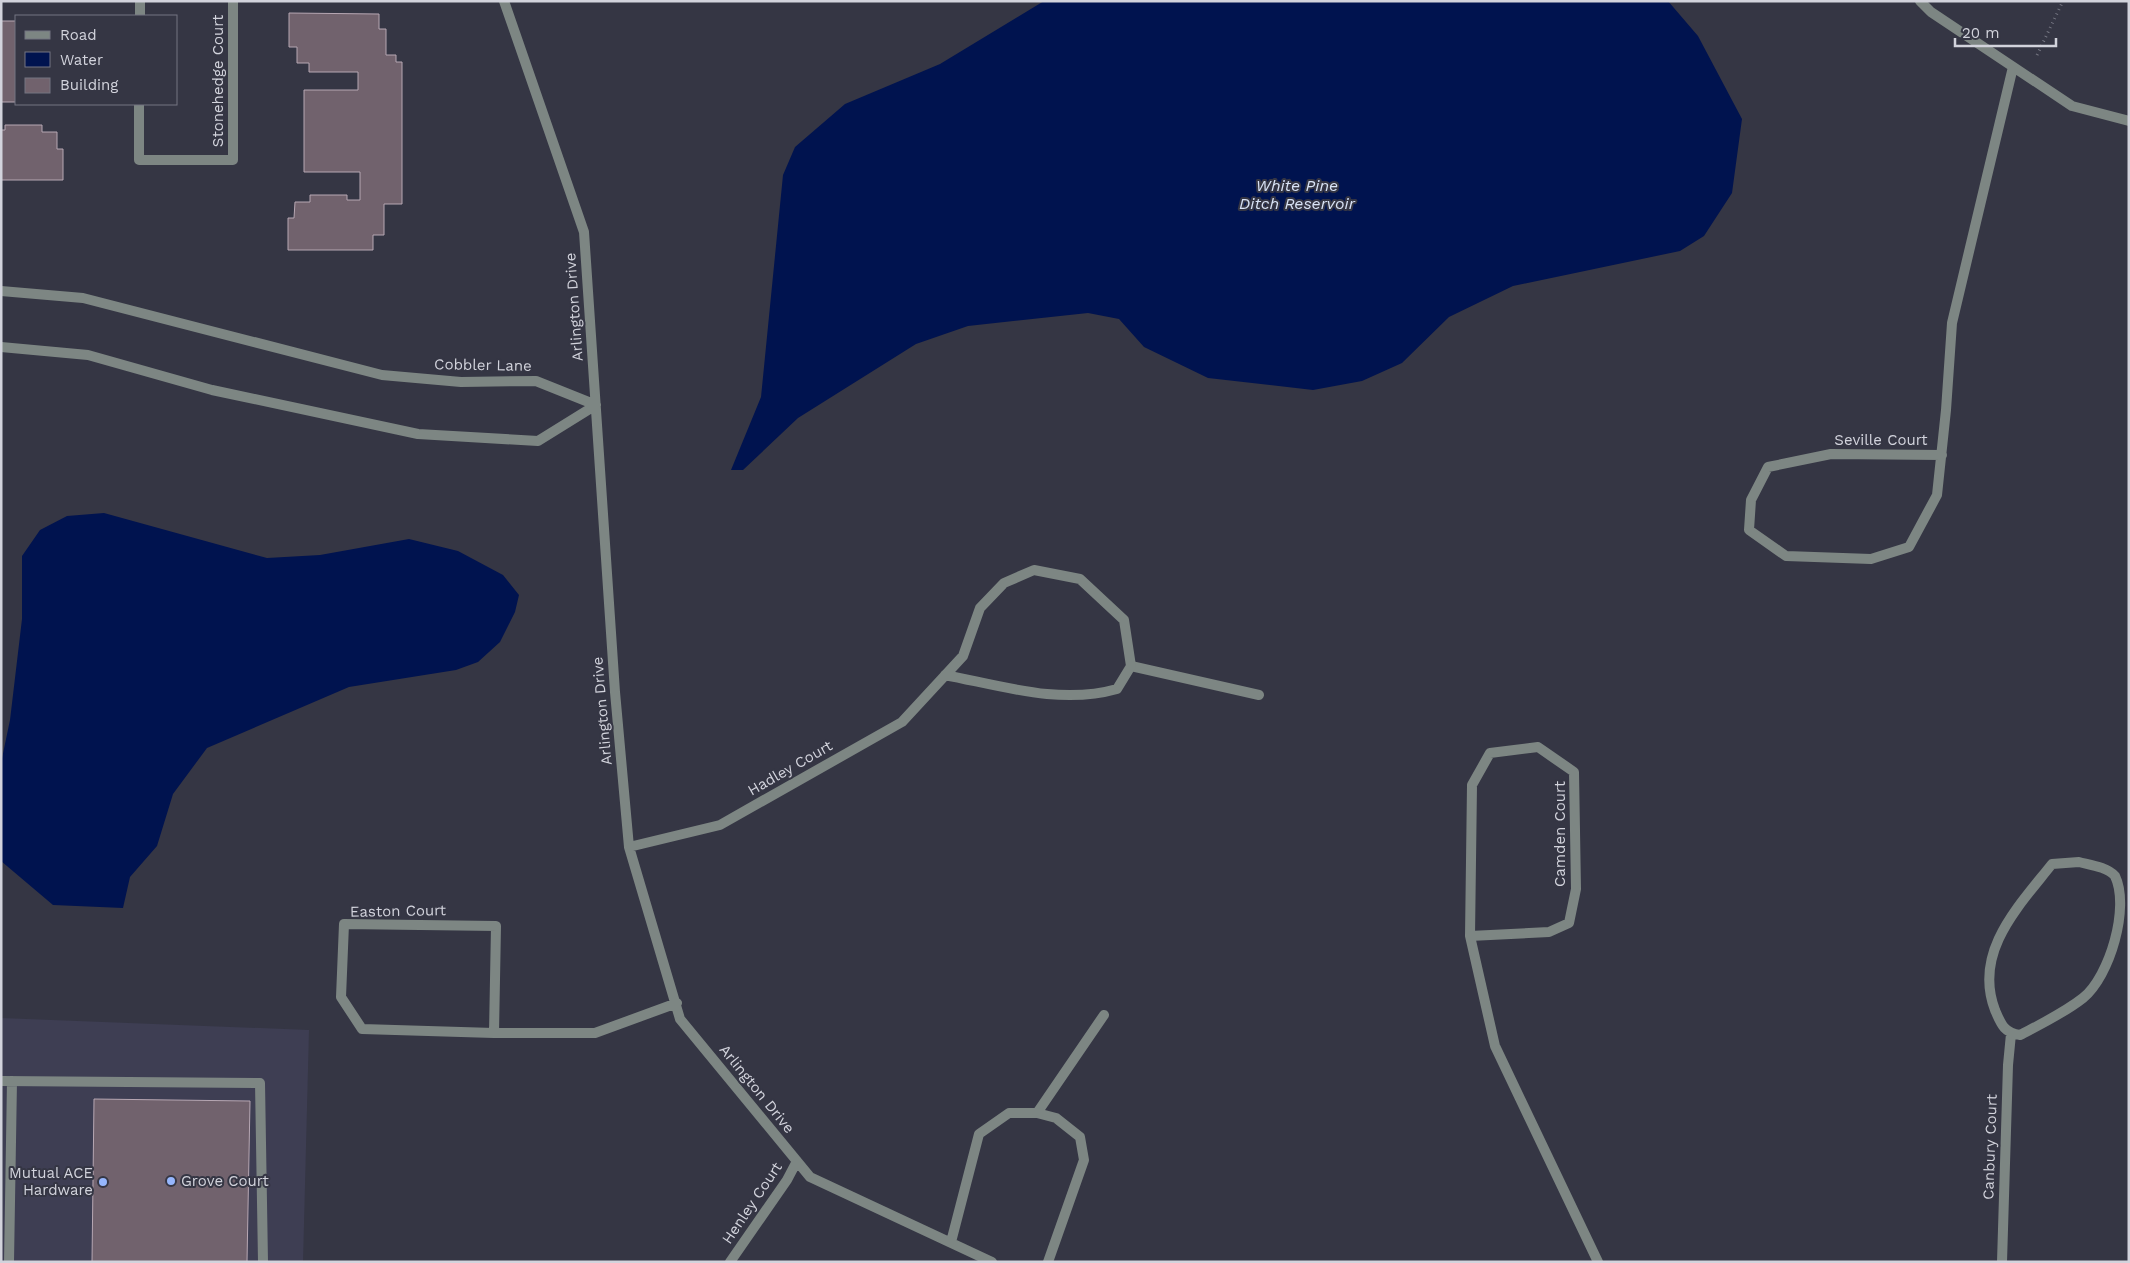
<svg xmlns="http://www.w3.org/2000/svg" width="2130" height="1263" font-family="'Work Sans',sans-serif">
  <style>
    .built { fill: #3e3e53 }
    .water { fill: #00134f }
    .building { fill: #71626d; stroke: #b7a7b3 }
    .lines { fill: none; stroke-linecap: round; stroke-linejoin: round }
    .path { stroke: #797a86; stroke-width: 3; stroke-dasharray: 1 4; stroke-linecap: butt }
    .service { stroke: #7d8683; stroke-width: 10 }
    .minor { stroke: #7d8683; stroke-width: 10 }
    .poi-dot { fill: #96b6fd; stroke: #353644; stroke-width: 2 }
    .labels { text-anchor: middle; stroke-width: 4; stroke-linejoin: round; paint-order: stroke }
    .street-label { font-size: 15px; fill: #d2d3dc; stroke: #353644 }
    .poi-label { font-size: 15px; fill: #d2d3dc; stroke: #353644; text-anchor: end }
    .water-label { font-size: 16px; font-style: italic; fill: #d9e3f6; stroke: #353644 }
  </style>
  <rect width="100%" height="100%" fill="#353644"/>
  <path class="built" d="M1,1018L309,1030L303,1262H1Z"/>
  <path class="water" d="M1044,1H1668L1698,36L1742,119L1732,193L1704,236L1680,251L1513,286L1449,317L1402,363L1362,381L1313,390L1208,378L1144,347L1119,319L1088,313L968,326L916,344L798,418L743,470H731L761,397L783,175L795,147L845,104L940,64Z
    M104,513L267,558L320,555L409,539L458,551L503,575L519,595L515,612L500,642L478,662L456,670L349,687L207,748L173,794L157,846L130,877L123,908L53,905L1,861V763L10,720L22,619V556L40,530L67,516Z"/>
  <path class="building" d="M289,13L379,14V29H386V55H396V62H402V204H384V235H373V250H288V218H294L295,202H310V195H347V200H360V172H304V90H358V72H309V63H297V47H289Z
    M1,21H16V102H1Z
    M5,125H42V132H57V149H63V180H1V130H5Z
    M94,1099L250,1101L247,1262H92Z"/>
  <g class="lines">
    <path class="path" d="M2037,55L2063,1"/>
    <path class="service" d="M1131,666L1259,695
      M1,1081L260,1083L263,1262
      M1037,1113L1104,1015
      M9,1262L12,1081"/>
    <path class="minor" d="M504,1L584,232L615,692L629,847L680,1019L810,1177L992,1262
      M1920,1L1931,12L2072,106L2129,121
      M140,16V1
      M139,104V160H233V1
      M1,291L83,298L382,375L461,382L536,381L596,405L538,441L418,434L212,390L88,355L1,347
      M1942,455L1831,454L1768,467L1751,500L1749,530L1786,556L1871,559L1909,547L1937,495L1946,410L1952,323L2013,67
      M629,847L720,825L902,722L963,656L980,608L1004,583L1034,570L1080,579L1124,620L1131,666L1117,689C1061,705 1002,686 945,675
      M2079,862C2091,865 2107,867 2115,876C2130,907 2110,976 2083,998C2064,1013 2041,1024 2020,1035C2004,1033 2001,1024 1995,1010C1973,952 2018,907 2052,864Z
      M1470,936L1549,932L1569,923L1576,889L1574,772L1538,747L1490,753L1472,785L1470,936L1495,1046L1598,1262
      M494,1033L496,926L344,924L341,997L362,1029L494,1033H595L677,1003
      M951,1242L979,1134L1009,1113H1037L1056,1118L1080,1137L1084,1160L1048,1262
      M730,1262L787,1180L797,1161
      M2002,1262L2008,1065L2011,1034"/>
  </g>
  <g class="poi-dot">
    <circle cx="171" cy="1181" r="5"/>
    <circle cx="103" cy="1182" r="5"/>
  </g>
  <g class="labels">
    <g class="street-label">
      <text transform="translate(218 81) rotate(-90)" y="5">Stonehedge Court</text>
      <text transform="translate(574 307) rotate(-94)" y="5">Arlington Drive</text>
      <text transform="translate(483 365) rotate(1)" y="5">Cobbler Lane</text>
      <text x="1881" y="445">Seville Court</text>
      <text transform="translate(602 711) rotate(-95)" y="5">Arlington Drive</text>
      <text transform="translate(790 768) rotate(-30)" y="5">Hadley Court</text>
      <text transform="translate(1560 834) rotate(-90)" y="5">Camden Court</text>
      <text transform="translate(398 911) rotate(-1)" y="5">Easton Court</text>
      <text transform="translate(757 1089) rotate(51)" y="5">Arlington Drive</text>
      <text transform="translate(1990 1147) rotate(-88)" y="5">Canbury Court</text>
      <text transform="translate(752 1203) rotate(-56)" y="5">Henley Court</text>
    </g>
    <g class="poi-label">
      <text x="93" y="1178">Mutual ACE<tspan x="93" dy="17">Hardware</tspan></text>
      <text x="181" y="1186" text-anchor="start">Grove Court</text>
    </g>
    <g class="water-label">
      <text x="1297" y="191">White Pine<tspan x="1297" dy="18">Ditch Reservoir</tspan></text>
    </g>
  </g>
  <rect width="2130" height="1263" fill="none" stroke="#d2d3dc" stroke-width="5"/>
  <rect x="15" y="15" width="162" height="90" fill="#353644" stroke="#747581"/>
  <rect x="25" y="31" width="25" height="8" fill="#7d8683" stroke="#747581"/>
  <text x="60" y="40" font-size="15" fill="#d2d3dc">Road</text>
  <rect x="25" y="52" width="25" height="15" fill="#00134f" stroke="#747581"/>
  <text x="60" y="65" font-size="15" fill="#d2d3dc">Water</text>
  <rect x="25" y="78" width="25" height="15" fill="#71626d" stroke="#747581"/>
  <text x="60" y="90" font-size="15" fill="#d2d3dc">Building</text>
  <path d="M1955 38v8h101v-8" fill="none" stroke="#d2d3dc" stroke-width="2.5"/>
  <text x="1962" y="38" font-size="15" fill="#d2d3dc" stroke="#353644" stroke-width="4" paint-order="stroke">20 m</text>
</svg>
